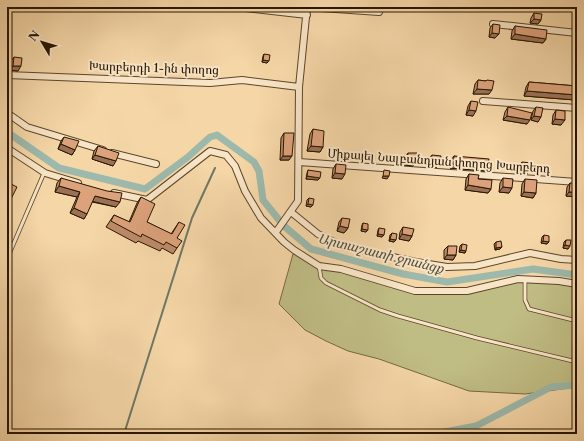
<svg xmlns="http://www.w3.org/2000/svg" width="584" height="441" font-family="'Libre Caslon Text','Noto Serif Armenian',serif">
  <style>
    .green { fill: #c0bd84; stroke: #746a42 }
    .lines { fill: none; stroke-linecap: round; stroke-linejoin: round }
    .stream { stroke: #6e7867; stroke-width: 2 }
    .canal { stroke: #9cb9ab; stroke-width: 7 }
    .service-casing { stroke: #5c472a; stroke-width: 4.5 }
    .minor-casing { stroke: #5c472a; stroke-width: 8 }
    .service { stroke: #f8e4c6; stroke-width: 3 }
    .minor { stroke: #f8e4c6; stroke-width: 6 }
    .wall { fill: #bd8b6a; stroke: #291700 }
    .shaded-wall { fill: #9a7156; stroke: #291700 }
    .building { fill: #dca27b; stroke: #291700 }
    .labels { text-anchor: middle; stroke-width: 4; stroke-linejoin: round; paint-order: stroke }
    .street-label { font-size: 12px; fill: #291700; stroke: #f8e4c6 }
    .water-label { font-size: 13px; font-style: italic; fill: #51503c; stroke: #f8e4c6 }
  </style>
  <rect width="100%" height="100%" fill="#f5d6a7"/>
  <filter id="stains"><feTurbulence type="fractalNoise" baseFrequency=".005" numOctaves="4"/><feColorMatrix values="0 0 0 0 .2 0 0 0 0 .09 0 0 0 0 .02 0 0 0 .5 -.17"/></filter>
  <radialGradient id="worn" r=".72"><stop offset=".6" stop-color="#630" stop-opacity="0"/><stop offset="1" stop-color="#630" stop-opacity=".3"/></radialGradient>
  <path class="green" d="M293,254L401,289L464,293L517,277L577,286V387L525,394L469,391L379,359L348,351L326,341L305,330L279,304Z"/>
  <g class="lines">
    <path class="stream" d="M124,434L192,218L215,168"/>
    <path class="canal" d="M7,132L59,168L145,189L188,157L210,137L217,135L254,162L259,171L263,200L284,226L311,249L403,274L447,282L533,269L577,275
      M434,434L476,426L551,387L577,385"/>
    <g class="service-casing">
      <path id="service" d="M7,259L44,173
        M319,266L321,278L326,283L380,310L398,316L477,338L577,362
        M525,279V300L529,309L577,321"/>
    </g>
    <g class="minor-casing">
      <path id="minor" d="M237,7L307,15
        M307,7L379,12
        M493,24L577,33
        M7,75L210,83L242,80L299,87
        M483,101L577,108
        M7,113L27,127L103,150
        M7,148L45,173L78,183
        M112,153L156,164
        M299,162L577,182
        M114,193L147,200L210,151L226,155L235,166L245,191L261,218L284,242L294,250L319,266L341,269L415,291H467L518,279L559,281L577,284
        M291,212L318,234L342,246L416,262L447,267L475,266L530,253L561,259L577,260
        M276,232L298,201L299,87L307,7"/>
    </g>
    <use href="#service" class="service"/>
    <use href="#minor" class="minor"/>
  </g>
  <path class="wall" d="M534,13L541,20L538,24L530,23L531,18Z
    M493,24L499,34L495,38L489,37L490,28Z
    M515,26L546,39L543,43L511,39L512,31Z
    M264,54L267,63L262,62L263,56Z
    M14,57L18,71L10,70L11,61Z
    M478,80L486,81L487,80L489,94H473L475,84Z
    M529,82L577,86V97L575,100L524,96L526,87Z
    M471,101L473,116L466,115L468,106Z
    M508,107L527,124L503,120L505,112Z
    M536,107L538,122L531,120L533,111Z
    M556,110L561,125L552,124L553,115Z
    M577,111V125L573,124V116Z
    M313,129L323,147L320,152L307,151L310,134Z
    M284,133L289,160H280L281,138Z
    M64,137L75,150L72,155L58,149L61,141Z
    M98,146L113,166L92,159L94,151Z
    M408,153L413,166L404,165L405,157Z
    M432,155L440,163L437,167H428V160Z
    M454,156L488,166L485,171L450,168L451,160Z
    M522,162L527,174L518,173V167Z
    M336,164L342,179L332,178L333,169Z
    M308,170L320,178L318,180L306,179L307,173Z
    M469,174L478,179L491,189L488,193L465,190L466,179Z
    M61,178L116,207L92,202L84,219L70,213L77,197L55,192L57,183Z
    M503,178L509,193L499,192L500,183Z
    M525,179L536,193L533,198L521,196L522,184Z
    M570,183L576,197L566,196L567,187Z
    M141,197L147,222L171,234L179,222L177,238V248L173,254L162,248L160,251L138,241L136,243L106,227L114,215L129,222L137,203Z
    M309,198L311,207L306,206L307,200Z
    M342,218L348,228L344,233L337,231L339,222Z
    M363,223L366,232L361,231L362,225Z
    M403,227L412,236L409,241L399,239L400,232Z
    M379,228L384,235L382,237L377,236L378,230Z
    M392,233L394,242L389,241L390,235Z
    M544,235L547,244L541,243L542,237Z
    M566,240L568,249L563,248L564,242Z
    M496,242L500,249L495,250L494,244Z
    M462,244L465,253L459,252L460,246Z
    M448,246L456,255L453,260L444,259V250Z"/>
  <path class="shaded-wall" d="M534,19L541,20L538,24L530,23Z
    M492,33L499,34L495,38L489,37Z
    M515,34L546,39L543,43L511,39Z
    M263,60L269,61L267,63L262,62Z
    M13,66H21L18,71L10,70Z
    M477,89L492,90L489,94H473Z
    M527,91L577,95V97L575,100L524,96Z
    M469,110L476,111L473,116L466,115Z
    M507,116L530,120L527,124L503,120Z
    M534,116L541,117L538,122L531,120Z
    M555,119L565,120L561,125L552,124Z
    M576,120H577V125L573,124Z
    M61,144L75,150L72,155L58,149Z
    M311,146L323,147L320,152L307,151Z
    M95,155L116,161L113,166L92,159Z
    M283,156H292L289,160H280Z
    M407,160L416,161L413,166L404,165Z
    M431,162L440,163L437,167H428Z
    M453,164L488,166L485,171L450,168Z
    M521,169H531L527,174L518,173Z
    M335,173L345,174L342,179L332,178Z
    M307,176L320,178L318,180L306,179Z
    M383,176H389L387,179L382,178Z
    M468,185L491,189L488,193L465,190Z
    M59,186L80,192L77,197L55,192Z
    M503,187L512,188L509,193L499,192Z
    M524,192L536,193L533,198L521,196Z
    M569,192H577V195L576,197L566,196Z
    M95,196L120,202L116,207L91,201Z
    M308,204L313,205L311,207L306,206Z
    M74,208L87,214L84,219L70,213Z
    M340,226L348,228L344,233L337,231Z
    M362,229L368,230L366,232L361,231Z
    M378,234L384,235L382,237L377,236Z
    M402,234L412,236L409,241L399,239Z
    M390,239L396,240L394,242L389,241Z
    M543,241L549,242L547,244L541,243Z
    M565,245L570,246L568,249L563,248Z
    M502,247L500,249L495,250L496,248Z
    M461,250L466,251L465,253L459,252Z
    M447,255H456L453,260L444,259Z"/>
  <path class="building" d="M534,13L542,14L541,20L534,19Z
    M493,24L500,25L499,34L492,33Z
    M515,26L547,30L546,39L515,34Z
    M264,54L270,55L269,61L263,60Z
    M14,57L22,58L21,66H13Z
    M478,80L486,81L487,80L494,81L492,90L477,89Z
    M529,82L577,86V95L527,91Z
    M471,101L478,102L476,111L469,110Z
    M508,107L532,113L530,120L507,116Z
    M536,107L543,108L541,117L534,116Z
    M556,110L565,111V120L555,119Z
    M577,111V120H576Z
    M313,129L324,131L323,147L311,146Z
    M284,133H294L292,156H283Z
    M64,137L79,141L75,150L61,144Z
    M98,146L119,153L116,161L95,155Z
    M408,153H417L416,161L407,160Z
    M432,155L441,156L440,163L431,162Z
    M454,156L489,159L488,166L453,164Z
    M522,162L531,163V169H521Z
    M336,164L346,165L345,174L335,173Z
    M308,170L321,172L320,178L307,176Z
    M384,170L390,171L389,176H383Z
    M469,174L479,175L478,179L492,180L491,189L468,185Z
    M61,178L107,191L122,193L120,202L95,196L87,214L74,208L80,192L59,186Z
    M503,178L513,179L512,188L503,187Z
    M525,179L537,180L536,193L524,192Z
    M570,183H577V192H569Z
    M11,184L17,187L7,207V190L8,191Z
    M141,197L155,204L147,222L172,234L179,222L185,225L177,238L182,241L177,248L166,242L164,245L142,234L141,237L111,221L114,215L130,222Z
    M309,198L314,199L313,205L308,204Z
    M342,218L350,219L348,228L340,226Z
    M363,223L368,224V230L362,229Z
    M403,227L414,229L412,236L402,234Z
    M379,228L385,229L384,235L378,234Z
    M392,233L397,234L396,240L390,239Z
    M544,235L549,236V242L543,241Z
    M566,240H571L570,246L565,245Z
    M501,241L502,247L496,248V242Z
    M462,244L467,245L466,251L461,250Z
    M448,246H457L456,255H447Z"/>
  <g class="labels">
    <g class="street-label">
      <text transform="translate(154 68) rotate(2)" y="4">Խարբերդի 1-ին փողոց</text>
      <text transform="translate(439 161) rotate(4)" y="4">Միքայել Նալբանդյան փողոց Խարբերդ</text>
    </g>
    <g class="water-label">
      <text transform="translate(381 253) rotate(14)" y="5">Արտաշատի ջրանցք</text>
    </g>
  </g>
  <rect width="584" height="441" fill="none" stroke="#f5d6a7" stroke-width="24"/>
  <rect x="8" y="8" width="568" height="425" fill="none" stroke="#291700" stroke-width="2"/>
  <rect x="12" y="12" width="560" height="417" fill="none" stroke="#291700"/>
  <g transform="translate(42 42) rotate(308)" stroke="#f8e4c6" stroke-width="3" paint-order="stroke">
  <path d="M0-3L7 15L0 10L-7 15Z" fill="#291700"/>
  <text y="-6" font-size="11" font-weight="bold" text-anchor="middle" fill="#291700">N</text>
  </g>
  <rect width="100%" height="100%" filter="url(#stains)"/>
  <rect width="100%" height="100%" fill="url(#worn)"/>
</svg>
